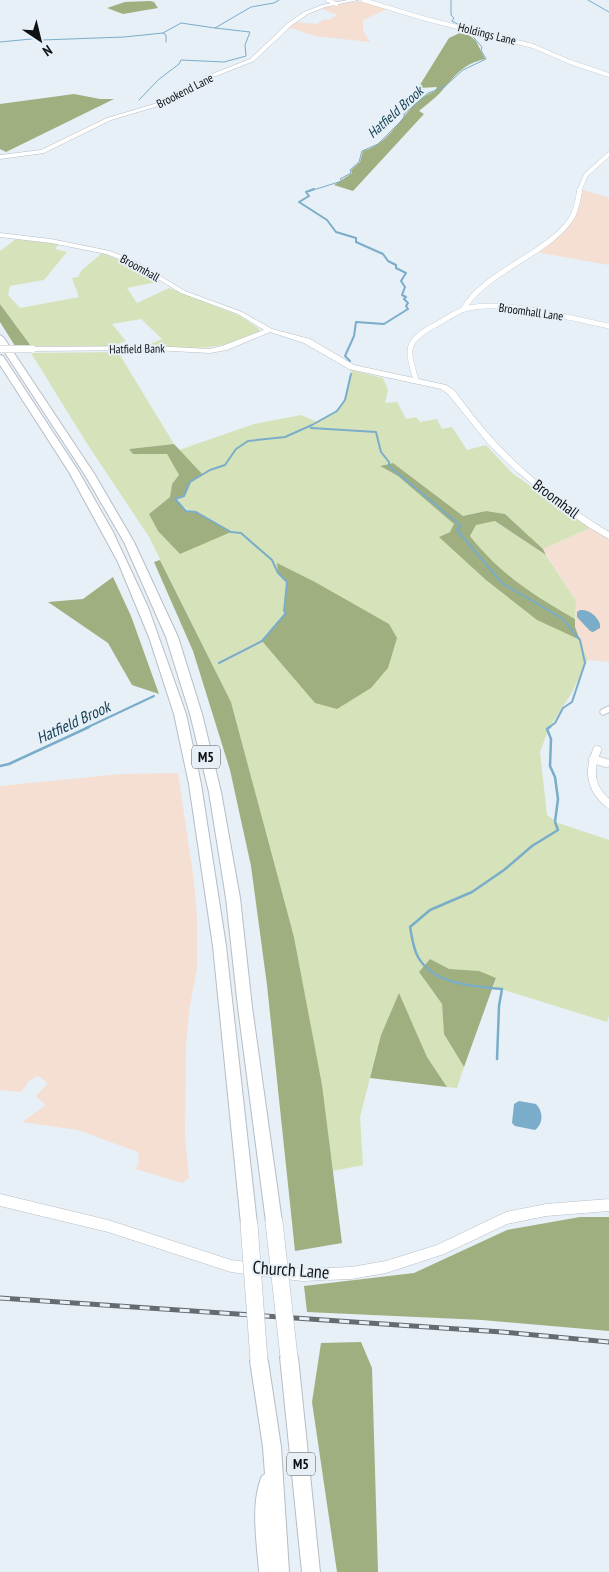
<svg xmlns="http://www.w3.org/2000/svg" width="609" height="1572" font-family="'PT Sans Narrow',sans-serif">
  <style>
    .commercial { fill: #f5dfd2 }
    .green { fill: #d6e3ba }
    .forest { fill: #a0af7f }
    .water { fill: #7aadc9 }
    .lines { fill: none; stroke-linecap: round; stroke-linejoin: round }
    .stream-far2 { stroke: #7aadc9; stroke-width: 1 }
    .stream-far1 { stroke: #7aadc9; stroke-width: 2 }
    .stream { stroke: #7aadc9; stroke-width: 2.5 }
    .street-far3-casing { stroke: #b6bdc5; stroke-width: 4.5 }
    .street-far2-casing { stroke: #b6bdc5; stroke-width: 5.5 }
    .street-far1-casing { stroke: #b6bdc5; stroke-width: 7 }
    .street-casing { stroke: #b6bdc5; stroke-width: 9 }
    .secondary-casing { stroke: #b6bdc5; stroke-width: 1 }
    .highway-casing { stroke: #b6bdc5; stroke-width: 2 }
    .street-far3 { stroke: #fff; stroke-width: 4 }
    .street-far2 { stroke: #fff; stroke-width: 5 }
    .street-far1 { stroke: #fff; stroke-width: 5.5 }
    .street { stroke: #fff; stroke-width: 8 }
    .secondary { fill: #fff; fill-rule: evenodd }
    .highway { fill: #fff; fill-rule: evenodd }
    .rail-casing { stroke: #666b70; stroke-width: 5 }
    .rail { stroke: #e7eff7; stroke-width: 3; stroke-dasharray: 10; stroke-linecap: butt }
    .secondary-bridge-casing { stroke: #b6bdc5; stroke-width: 8; stroke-linecap: butt }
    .highway-bridge-casing { stroke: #b6bdc5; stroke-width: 18; stroke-linecap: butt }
    .secondary-bridge { stroke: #fff; stroke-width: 7 }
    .highway-bridge { stroke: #fff; stroke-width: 17 }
    .labels { text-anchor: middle; stroke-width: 4; stroke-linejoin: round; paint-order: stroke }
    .far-street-label { font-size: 12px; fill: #0f1215; stroke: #e7eff7 }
    .far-water-label { font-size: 14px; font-style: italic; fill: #164155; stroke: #e7eff7 }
    .shield { fill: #e7eff7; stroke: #505459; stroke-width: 1 }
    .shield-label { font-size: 14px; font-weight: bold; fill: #0f1215 }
    .street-label { font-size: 15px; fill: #0f1215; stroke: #e7eff7 }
    .water-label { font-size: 16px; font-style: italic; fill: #164155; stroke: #e7eff7 }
    .near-street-label { font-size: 18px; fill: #0f1215; stroke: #e7eff7 }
  </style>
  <rect width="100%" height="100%" fill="#e7eff7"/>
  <path class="commercial" d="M359,1L387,9L363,20V30L370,42L315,36L294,29H288L294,22L317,24L325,19L330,20L338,14L331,13L322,8Z
    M581,189L609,198V265L536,252L574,220Z
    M590,528L609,539V662L588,660L575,627L576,601L543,549Z
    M178,773L194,881L197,918V968L189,1011L186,1047L185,1137L189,1178L182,1183L136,1169L139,1162L138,1152L78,1130L22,1122L46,1105L36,1096L48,1083L38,1076L30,1080L21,1092L0,1090V786L121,774Z"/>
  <path class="green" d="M16,239L59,244L55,249L67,252L44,280L10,286L8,295L20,308L79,297L72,278L78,277L82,270L102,253L124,262L157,282L127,288L137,303L169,288L240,316L258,328L260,331C223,351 195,349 154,347L150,344L162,339L141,319L112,324L126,341L109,347L31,346L0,304V251Z
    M118,352L174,444L129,449L133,454H167L179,475L172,484L170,497L149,514L218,526C203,515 188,513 175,499L190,482L202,475L179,450L254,424L301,415L317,422L340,409L346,396L351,370L383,378L388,390L385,403L397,402L406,419L416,417L420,422L437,419L442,429L452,427L467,450L486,445L512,473L590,528L543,549L505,514L486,511L463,516L393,463L380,466L398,476L455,524L450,532L440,537L537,620L580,640L588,660L571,694L549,728L540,752L547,815L558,823L609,840V1016L607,1022L494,987L496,978C470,967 446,969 419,972L442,1004L444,1034L464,1067L457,1088L447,1087L427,1057L399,994L381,1035L360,1117L363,1165L333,1171L321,1085L294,937L231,702L149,537L86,442L31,353Z
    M495,521L546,555L576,601L575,619L536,597L493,563L470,536L476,525Z"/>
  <path class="forest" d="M150,1L154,2L158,8L123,14L107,8L125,2Z
    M464,31L472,34L469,35L476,41L485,59C462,64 455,76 440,93C434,99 426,105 419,111L424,114L353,191L334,185L352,173L351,170L360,162L363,151C396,142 404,102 435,91L437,87L418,88L449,38Z
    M74,94L100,99H114L6,152L0,149V104Z
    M0,304L31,346H15L0,322Z
    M174,444L203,475L190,482L184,496L178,497L175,499L186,511L196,512L231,532L180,554L158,531L149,514L170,497L172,484L179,475L167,454H133L129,449Z
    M393,463L463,516L486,511L505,514L543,549L546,555L495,521L476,525L470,536C499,573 534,596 575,619V627L580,640L537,620L486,580L439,537L450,532L454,524L398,476L380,466Z
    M160,560L231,702L294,937L322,1085L342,1243L295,1251L267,985L251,866L230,770L193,651L154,562Z
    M277,563L315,582L389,624L397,638L388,668L371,688L337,709L315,703L262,641L285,613L284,611C287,601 285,592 287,582L278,573Z
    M113,577L131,616L159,694L132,685L108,643L48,602L83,599Z
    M430,959L449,969L479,971L496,978L464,1067L444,1034L442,1004L419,972Z
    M399,993L427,1057L447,1087L370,1078L381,1035Z
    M580,1217H609V1331L482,1320L307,1312L304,1286L414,1273L507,1230Z
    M361,1342L372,1368L378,1572H337L312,1402L321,1343Z"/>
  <path class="water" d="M580,610C589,609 597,616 600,624V628L593,632L590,631L577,617V612Z
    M519,1101L536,1104C543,1111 544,1123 535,1130L515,1126L512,1123L514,1104Z"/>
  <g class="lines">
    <path class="stream-far2" d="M451,0V15L454,18L452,21L465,28
      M588,0L609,12
      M163,33L166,35V42
      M0,42L42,38V40L124,37L163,33L181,23L215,28L251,7L274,3L279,0
      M139,100L158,80L179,64L181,60L224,62L246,56L245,45L250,32L215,28
      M310,191L342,181L340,179L351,173L350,170L359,162L362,151L378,144L404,118V114L428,93L444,87L463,70L486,59L481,50L482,47L467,30"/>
    <path class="stream-far1" d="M314,189L306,192L309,196L299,202L327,220L336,232L356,238V242L383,254L388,261L396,265V268L406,273L401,281L405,287L402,295L406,297L404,299L408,303L406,306L408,309L384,324L356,322L354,336L345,356L350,361
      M311,428L376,432L381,452L389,462V466L461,526L457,530L502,583L563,619L580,640L585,663L572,702L563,708L555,723L548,728
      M219,663L262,641L286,613L284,611L287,582L278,573L272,560L241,533L231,532L196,512L186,511L175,499L184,496L190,482L210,470L225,465L236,449L248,441L285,437L312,425L337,411L345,400L351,374
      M86,728L154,696"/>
    <path class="stream" d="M0,766L9,764L89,727
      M497,1059L499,1006L502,989C473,986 434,985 418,957C413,948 412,937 410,927L430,910L472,892L504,870L532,846L558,830L555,822L558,799L555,777L550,766L551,739L547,729L550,727"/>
    <g class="street-far3-casing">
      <path id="street-far3" d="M328,0L336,4
        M363,0L426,19L533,46L570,62L609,75
        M579,191L586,175L609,154"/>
    </g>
    <g class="street-far2-casing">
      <path id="street-far2" d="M463,310C482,273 548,254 571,219C577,210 578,199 580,189
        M416,380C407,349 404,342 435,325C444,320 453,314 462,310C497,297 572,319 609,326"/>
    </g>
    <g class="street-far1-casing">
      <path id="street-far1" d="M603,712L609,709"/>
    </g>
    <g class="street-casing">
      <path id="street" d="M597,750C588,771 590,789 609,804
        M593,759L606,763"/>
    </g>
    <g class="secondary-casing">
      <path id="secondary" d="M348,0H358L325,7L308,14L292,25L254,61L211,78L165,104L111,120L44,153L0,159V155L41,150L107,118L161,102L207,76L250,59L288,23L304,12L322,5Z
        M0,233L51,239L110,251L137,262L185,291L242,312L272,329L310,339L354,365L446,385L454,390C467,407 480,425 495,441C528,477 568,507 609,532V539L590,528L560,507L516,471L489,445L448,394L441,389L349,369L304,343L270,332L227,350L210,353L153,350L29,351L28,349L32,347L153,346L210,349L222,346L264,330L238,314L181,293L133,264L106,254L51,243L0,237Z
        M0,1194L108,1220L231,1260L302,1269L351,1267L386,1261L437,1245L506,1212L546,1204L609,1199V1211L546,1216L507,1224L444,1254L386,1273L351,1279L302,1281L231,1272L108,1232L0,1206Z"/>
    </g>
    <g class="highway-casing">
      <path id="highway" d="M0,335L4,338L95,475L134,542L178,637L202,714L221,792L240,898L252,1007L282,1222L280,1227L274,1230L268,1227L266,1222L238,1007L226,898L209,792L190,714L166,637L124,542L85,475L0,345Z
        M0,355L3,356L79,472L113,532L148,607L186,714L201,784L226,946L257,1224L255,1229L249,1232L243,1229L241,1224L213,946L189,784L174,714L149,637L118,562L69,472L0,365Z
        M289,1348L295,1351L298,1357L320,1572H302L280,1357L283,1351Z
        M259,1352L265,1355L268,1361L281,1447L289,1572H259C257,1542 250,1504 262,1476L265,1474L263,1447L250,1361L253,1355Z"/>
    </g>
    <use href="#street-far3" class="street-far3"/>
    <use href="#street-far2" class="street-far2"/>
    <use href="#street-far1" class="street-far1"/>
    <use href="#street" class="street"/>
    <use href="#secondary" class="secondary"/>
    <use href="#highway" class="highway"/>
    <g class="rail-casing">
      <path id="rail" d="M0,1298L502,1332L609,1342"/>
    </g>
    <use href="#rail" class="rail"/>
    <g class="secondary-bridge-casing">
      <path id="secondary-bridge" d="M0,349H32"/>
    </g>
    <g class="highway-bridge-casing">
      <path id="highway-bridge" d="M274,1222L289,1357
        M249,1224L259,1361"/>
    </g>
    <use href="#secondary-bridge" class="secondary-bridge"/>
    <use href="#highway-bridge" class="highway-bridge"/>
  </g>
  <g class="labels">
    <g class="far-street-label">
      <text transform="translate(487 34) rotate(14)" y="4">Holdings Lane</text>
      <text transform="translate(185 91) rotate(-27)" y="4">Brookend Lane</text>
      <text transform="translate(140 268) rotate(29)" y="4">Broomhall</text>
      <text transform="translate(531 312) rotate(8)" y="4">Broomhall Lane</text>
      <text transform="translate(137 349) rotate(-1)" y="4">Hatfield Bank</text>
    </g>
    <g class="far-water-label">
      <text transform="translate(395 112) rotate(-42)" y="5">Hatfield Brook</text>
    </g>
    <g class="shield">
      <rect x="192" y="745.5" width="28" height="23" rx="4"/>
      <rect x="287" y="1452.5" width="28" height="23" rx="4"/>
    </g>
    <g class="shield-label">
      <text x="206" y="762">M5</text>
      <text x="301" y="1469">M5</text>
    </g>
    <g class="street-label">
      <text transform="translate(556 499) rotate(37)" y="5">Broomhall</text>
    </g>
    <g class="water-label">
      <text transform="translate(73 722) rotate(-25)" y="6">Hatfield Brook</text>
    </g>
    <g class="near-street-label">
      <text transform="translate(291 1270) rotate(4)" y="6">Church Lane</text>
    </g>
  </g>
  <g transform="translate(40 40) rotate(145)" stroke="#e7eff7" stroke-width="4" paint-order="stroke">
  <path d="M0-4L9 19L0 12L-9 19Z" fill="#0f1215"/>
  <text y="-8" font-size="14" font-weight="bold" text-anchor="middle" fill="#0f1215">N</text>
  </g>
</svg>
